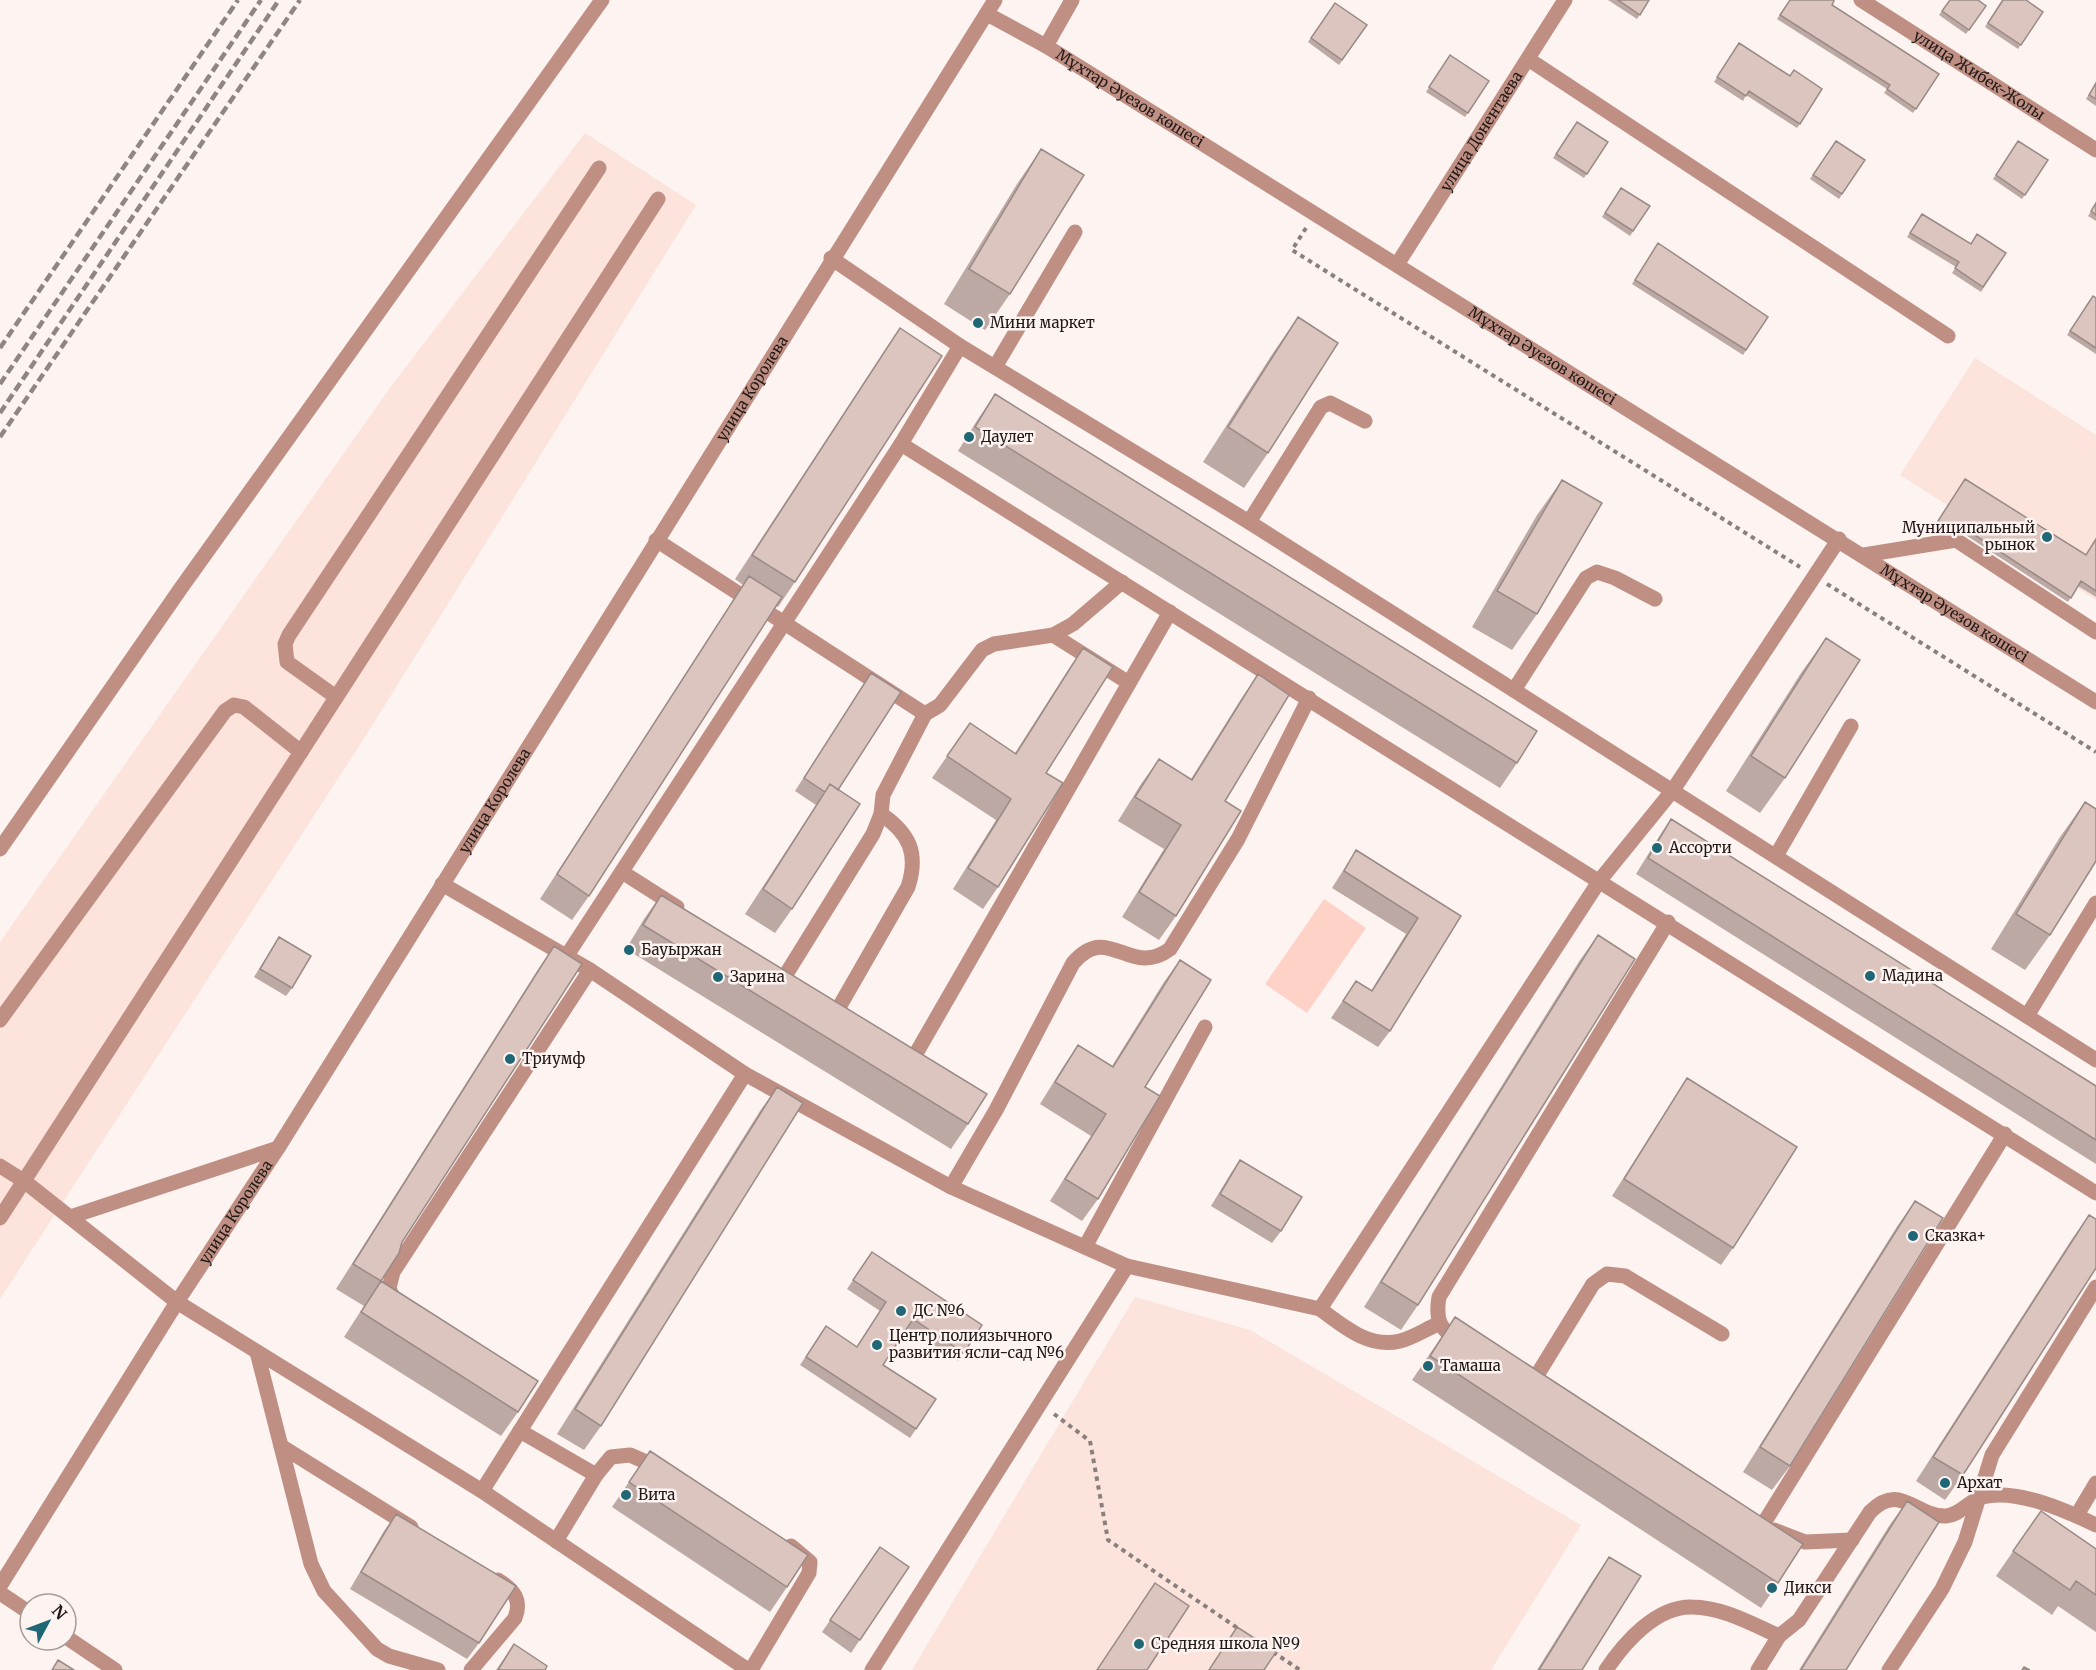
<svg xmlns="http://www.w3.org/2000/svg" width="2096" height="1670" font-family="Merriweather,serif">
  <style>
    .built { fill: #fce3dc }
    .pitch { fill: #fed2c7 }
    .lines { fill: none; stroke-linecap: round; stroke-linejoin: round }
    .path { stroke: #89807e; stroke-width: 4; stroke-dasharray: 4.5 4.5; stroke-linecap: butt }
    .minor { stroke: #c08f83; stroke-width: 15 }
    .rail { stroke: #8f8684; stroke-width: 4.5; stroke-dasharray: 9 4.5; stroke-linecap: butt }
    .wall { fill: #bda9a4 }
    .shaded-wall { fill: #9a8a86 }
    .building { fill: #dcc5bf; stroke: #9a8a86; stroke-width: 1.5 }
    .poi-dot { fill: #206775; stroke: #fdf3f1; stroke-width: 2 }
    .labels { text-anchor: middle; stroke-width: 5; stroke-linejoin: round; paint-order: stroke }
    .street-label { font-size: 15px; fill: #211917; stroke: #fdf3f1 }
    .poi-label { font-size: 15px; fill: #211917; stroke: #fdf3f1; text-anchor: start }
  </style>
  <rect width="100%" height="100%" fill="#fdf3f1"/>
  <path class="built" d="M585,133L696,205L365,737L0,1299V942L389,389Z
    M1975,358L2096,435V600L1900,475Z
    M1135,1297L1250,1330L1581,1525L1491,1670H912Z"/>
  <path class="pitch" d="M1324,899L1366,928L1307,1013L1265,984Z"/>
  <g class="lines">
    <path class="path" d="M1306,228L1292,250L1800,567
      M1827,584L2096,752
      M1054,1414L1090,1441L1108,1540L1239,1629
      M1273,1652L1300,1670"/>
    <g class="minor">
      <path id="s1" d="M1861,0L2096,150"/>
      <path id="s2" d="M987,14L1046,46L2096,702"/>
      <path d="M1046,46L1072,0"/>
      <path d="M1528,59L1948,336"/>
      <path d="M831,258L960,346L1249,522L2096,1060"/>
      <path id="s3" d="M1398,263L1565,0"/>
      <path d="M995,367L1075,232"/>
      <path d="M901,444L2096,1193"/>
      <path d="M1249,522L1321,407L1330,403L1365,421"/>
      <path d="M656,540L925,714"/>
      <path d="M1864,555L1956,540L2096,632"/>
      <path d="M1053,635L1129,683"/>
      <path d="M1514,690L1586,578L1597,572L1615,578L1655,599"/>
      <path d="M336,697L287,662L285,644L289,635L599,168"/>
      <path d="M0,849L181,588L602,0"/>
      <path d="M1776,856L1851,726"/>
      <path d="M622,872L677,907"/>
      <path d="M442,884L590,970L745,1074L482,1491"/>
      <path d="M566,957L901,444L960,346"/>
      <path d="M785,976L873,834L881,814L883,795L925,714L940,705L982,650L994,644L1053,635L1073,624L1122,582"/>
      <path d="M838,1009L908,887C919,853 909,833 881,814"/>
      <path d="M2027,1016L2096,903"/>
      <path d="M0,1020L225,711L234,705L244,707L301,752"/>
      <path d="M914,1057L1170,612"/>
      <path d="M745,1074L951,1187L1127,1266"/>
      <path d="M0,1166L24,1181L177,1302L482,1491L748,1670"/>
      <path d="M951,1187L996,1110L1073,963C1109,921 1129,979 1170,949L1238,839L1309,698"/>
      <path d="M70,1217L278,1148"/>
      <path d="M0,1218L658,199"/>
      <path d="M1085,1247L1205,1027"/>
      <path d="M396,1305L389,1288L393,1272L590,970"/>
      <path d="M1320,1309C1343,1326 1369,1349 1400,1341C1413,1338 1426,1329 1438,1324"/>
      <path d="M1460,1342C1440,1330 1435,1320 1439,1297L1668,922"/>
      <path d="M257,1352L311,1564L324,1591L377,1649L389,1656L438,1670"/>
      <path d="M1531,1385L1593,1284L1607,1274L1625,1276L1722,1334"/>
      <path d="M520,1431L596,1475L556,1541"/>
      <path d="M281,1446L411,1527"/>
      <path d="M596,1475L611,1457L630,1455L660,1468"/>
      <path d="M2077,1515L2096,1483"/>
      <path d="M1762,1526L2005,1134"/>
      <path d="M1774,1530L1805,1542L1852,1540"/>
      <path id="s4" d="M0,1586L177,1302L278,1148L995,0"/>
      <path d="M0,1593L30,1613"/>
      <path d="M66,1637L115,1670"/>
      <path d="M471,1670L515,1618C522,1600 514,1590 498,1580"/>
      <path d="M751,1670L809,1573L810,1562L791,1546"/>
      <path d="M872,1670L1127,1266L1320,1309L1600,880L1673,790L1839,539"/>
      <path d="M1606,1670C1624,1643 1656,1606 1692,1607C1722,1607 1752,1624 1779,1636L1799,1620L1870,1512C1900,1481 1915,1517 1946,1516C1960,1515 1969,1501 1982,1497C2016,1488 2065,1510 2096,1525"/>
      <path d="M1758,1670L1779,1636"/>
      <path d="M1889,1670L1942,1589L1965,1542L1992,1455L2096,1287"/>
    </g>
    <path class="rail" d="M0,348L238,0
      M0,384L261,0
      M0,413L279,0
      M0,437L300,0"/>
  </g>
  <path class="wall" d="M1608,0H1649L1637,19Z
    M1790,0L1832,5L1939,74L1913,113L1884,93L1887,89L1777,19Z
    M1950,0L1986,6L1966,34L1939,15Z
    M2002,0L2043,12L2018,49L1985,27Z
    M1335,3L1367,25L1339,65L1308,42Z
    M1739,43L1800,124L1797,128L1746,95L1743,101L1714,82Z
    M1450,55L1489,81L1465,117L1426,92Z
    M2096,83V106L2086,99Z
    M1577,122L1608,142L1584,178L1553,158Z
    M1836,141L1865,160L1839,199L1810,179Z
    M2018,141L2048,160L2022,199L1993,179Z
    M1041,149L1010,294L985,330L944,304L1017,184Z
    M1621,188L1650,206L1630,236L1602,217Z
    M2096,203V221L2088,216Z
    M1922,214L1971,244L2006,253L1981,292L1952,273L1956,267L1907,237Z
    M1658,243L1768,317L1743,355L1632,284Z
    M2093,296L2096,298V354L2067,335Z
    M1298,317L1268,453L1244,488L1203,462L1273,353Z
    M900,328L795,582L778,607L776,606L589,896L572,920L540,899L743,585L735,579L883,353Z
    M995,394L1517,763L1500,788L958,451L978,419Z
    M1965,479L2086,555L2096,539V597L2078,586L2068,602L1961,532H1946L1935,525Z
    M1562,480L1537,614L1512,650L1472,627L1537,515Z
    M1826,638L1785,778L1760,813L1726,791L1801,673Z
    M1083,648L1046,773L998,887L983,909L953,889L996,820L932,778L970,723L1015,753L1068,670Z
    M871,673L838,790L792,909L775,933L745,914L816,805L795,791Z
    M1258,674L1176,916L1159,940L1122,917L1164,849L1118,821L1141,784L1159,759L1191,779L1241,699Z
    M2085,802L2050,935L2025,970L1991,949L2060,837Z
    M1671,819L2096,1086V1164L1636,874L1660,835Z
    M1356,850L1461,916L1390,1031L1378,1047L1331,1018L1356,981L1371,991L1406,934L1332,888Z
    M661,895L968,1124L951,1149L626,949L644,919Z
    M1598,935L1418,1305L1401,1330L1364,1307L1580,960Z
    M279,937L292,988L286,996L254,977Z
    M554,946L402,1242L381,1281L518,1412L501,1436L344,1337L364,1306L336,1289L537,971Z
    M1180,960L1145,1087L1098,1199L1082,1221L1050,1201L1091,1136L1040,1104L1063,1067L1078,1045L1112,1066L1164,982Z
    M1687,1078L1733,1248L1721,1265L1612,1196L1676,1095Z
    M777,1087L601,1426L584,1450L557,1434L760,1111Z
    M1240,1160L1281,1231L1272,1243L1211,1206L1231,1173Z
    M1915,1201L1790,1466L1772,1490L1743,1472L1898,1225Z
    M2089,1215L1963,1475L1945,1500L1916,1481L2072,1239Z
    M872,1252L982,1325L958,1361L907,1328L883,1365L936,1399L910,1438L800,1365L826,1326L857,1347L880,1311L847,1289Z
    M1455,1317L1778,1583L1761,1608L1412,1380Z
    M650,1451L787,1587L770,1612L612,1507Z
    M1907,1501L1846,1670H1799L1889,1526Z
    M2041,1511L2096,1549V1632L2058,1606L2052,1615L1996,1576Z
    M396,1514L479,1643L467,1659L350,1589L384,1531Z
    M880,1547L909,1567L851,1653L822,1632Z
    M1609,1557L1582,1670H1537L1592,1582Z
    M514,1644L545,1670H496Z"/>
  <path class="shaded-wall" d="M1949,528H1964L1961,532H1946Z"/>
  <path class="building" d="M1618,0H1649L1640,15Z
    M1790,0H1833L1834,1L1832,5L1939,74L1916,109L1887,89L1890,85L1780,15Z
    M1950,0H1978L1986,6L1969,30L1942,11Z
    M2003,0H2026L2043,12L2021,45L1988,23Z
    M1335,3L1367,25L1342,60L1311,38Z
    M1739,43L1790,76L1794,70L1822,89L1800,124L1749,91L1746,96L1717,77Z
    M1450,55L1489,81L1468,113L1429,87Z
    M2096,83V99L2089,95Z
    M1577,122L1608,142L1587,174L1556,154Z
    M1836,141L1865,160L1842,194L1813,175Z
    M2018,141L2048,160L2025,195L1996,175Z
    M1041,149L1084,175L1010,294L969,269Z
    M1621,188L1650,206L1633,231L1605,213Z
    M2096,203V215L2091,211Z
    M1922,214L1971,244L1977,234L2006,253L1983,287L1955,268L1959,262L1910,233Z
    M1658,243L1768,317L1746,350L1635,280Z
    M2093,296L2096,298V348L2070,331Z
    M1298,317L1338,343L1268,453L1228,427Z
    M900,328L942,356L795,582L752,555Z
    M995,394L1537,731L1517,763L975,427Z
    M1965,479L2086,555L2096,539V591L2081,581L2071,598L1964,528H1949L1938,521Z
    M1562,480L1602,503L1537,614L1497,591Z
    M749,576L782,597L589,896L557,874Z
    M1826,638L1860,660L1785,778L1751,756Z
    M1083,648L1113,667L1046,773L1063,783L998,887L968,868L1011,799L947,756L970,723L1016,754Z
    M871,673L901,692L838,790L830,784L825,792L804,778Z
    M1258,674L1289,695L1225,801L1241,811L1176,916L1139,892L1181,825L1135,797L1159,759L1192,780Z
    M830,784L860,804L792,909L763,889Z
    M2085,802L2096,809V861L2050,935L2016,914Z
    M1671,819L2096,1086V1140L1648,858Z
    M1356,850L1461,916L1390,1031L1343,1001L1356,981L1372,991L1418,918L1344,871Z
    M661,895L987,1094L968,1124L643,925Z
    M1598,935L1635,959L1418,1305L1381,1282Z
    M279,937L311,956L292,988L260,969Z
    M554,946L582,964L402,1242L399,1253L381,1281L353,1264Z
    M1180,960L1211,980L1145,1087L1160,1096L1098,1199L1065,1179L1106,1114L1055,1082L1078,1045L1113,1067Z
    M1687,1078L1797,1147L1733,1248L1624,1179Z
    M777,1087L803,1103L601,1426L575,1409Z
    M1240,1160L1302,1197L1281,1231L1220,1194Z
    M1915,1201L1943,1218L1790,1466L1760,1447Z
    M2089,1215L2096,1219V1268L1963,1475L1933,1457Z
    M872,1252L982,1325L964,1353L913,1319L883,1365L936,1399L916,1429L806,1357L826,1326L857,1347L886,1302L853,1280Z
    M381,1281L538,1381L518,1412L361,1312Z
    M1455,1317L1803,1544L1778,1583L1430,1356Z
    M650,1451L808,1555L787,1587L629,1482Z
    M1907,1501L1939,1522L1846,1670H1801Z
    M2041,1511L2096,1549V1595L2076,1581L2070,1590L2013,1551Z
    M396,1514L516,1586L479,1643L361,1572Z
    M880,1547L909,1567L860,1640L830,1620Z
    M1609,1557L1641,1576L1582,1670H1539Z
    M1155,1583L1189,1606L1147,1670H1097Z
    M1237,1627L1276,1652L1264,1670H1209Z
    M514,1644L547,1666L545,1670H498Z
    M58,1660L74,1670H52Z
    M2024,1667L2030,1670H2022Z"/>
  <g class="poi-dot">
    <circle cx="978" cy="323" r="6"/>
    <circle cx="969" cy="437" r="6"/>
    <circle cx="2047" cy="537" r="6"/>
    <circle cx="1657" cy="848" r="6"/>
    <circle cx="629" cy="950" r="6"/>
    <circle cx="1870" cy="976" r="6"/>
    <circle cx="718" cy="977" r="6"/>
    <circle cx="510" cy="1059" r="6"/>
    <circle cx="1913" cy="1236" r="6"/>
    <circle cx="901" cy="1311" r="6"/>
    <circle cx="877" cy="1345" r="6"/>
    <circle cx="1428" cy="1366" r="6"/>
    <circle cx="1945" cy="1483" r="6"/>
    <circle cx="626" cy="1495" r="6"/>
    <circle cx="1772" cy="1588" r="6"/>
    <circle cx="1139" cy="1644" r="6"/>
  </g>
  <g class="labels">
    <g class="street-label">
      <text dy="5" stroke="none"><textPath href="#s1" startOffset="140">улица Жибек-Жолы</textPath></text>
      <text dy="5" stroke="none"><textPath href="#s2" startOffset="166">Мұхтар Әуезов көшесі</textPath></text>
      <text dy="5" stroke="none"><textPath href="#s3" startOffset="156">улица Донентаева</textPath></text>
      <text dy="5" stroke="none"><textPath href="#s2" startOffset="652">Мұхтар Әуезов көшесі</textPath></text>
      <text dy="5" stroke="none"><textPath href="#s4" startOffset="1414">улица Королева</textPath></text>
      <text dy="5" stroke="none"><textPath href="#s2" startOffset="1138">Мұхтар Әуезов көшесі</textPath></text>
      <text dy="5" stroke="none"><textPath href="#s4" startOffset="928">улица Королева</textPath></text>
      <text dy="5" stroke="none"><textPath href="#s4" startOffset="442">улица Королева</textPath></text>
    </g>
    <g class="poi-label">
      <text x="990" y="328">Мини маркет</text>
      <text x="981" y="442">Даулет</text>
      <text x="2035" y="533" text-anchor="end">Муниципальный<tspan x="2035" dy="17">рынок</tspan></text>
      <text x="1669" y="853">Ассорти</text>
      <text x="641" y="955">Бауыржан</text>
      <text x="1882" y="981">Мадина</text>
      <text x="730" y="982">Зарина</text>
      <text x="522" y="1064">Триумф</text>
      <text x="1925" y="1241">Сказка+</text>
      <text x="913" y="1316">ДС №6</text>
      <text x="889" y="1341">Центр полиязычного<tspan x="889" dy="17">развития ясли-сад №6</tspan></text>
      <text x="1440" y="1371">Тамаша</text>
      <text x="1957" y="1488">Архат</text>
      <text x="638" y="1500">Вита</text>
      <text x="1784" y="1593">Дикси</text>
      <text x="1151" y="1649">Средняя школа №9</text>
    </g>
  </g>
  <g transform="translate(48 1622) rotate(49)"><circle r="28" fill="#fdf3f1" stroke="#a59c9a" stroke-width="1.5"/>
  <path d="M0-4.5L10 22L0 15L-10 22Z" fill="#206775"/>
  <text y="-9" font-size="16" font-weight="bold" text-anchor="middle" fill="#211917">N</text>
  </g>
</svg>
